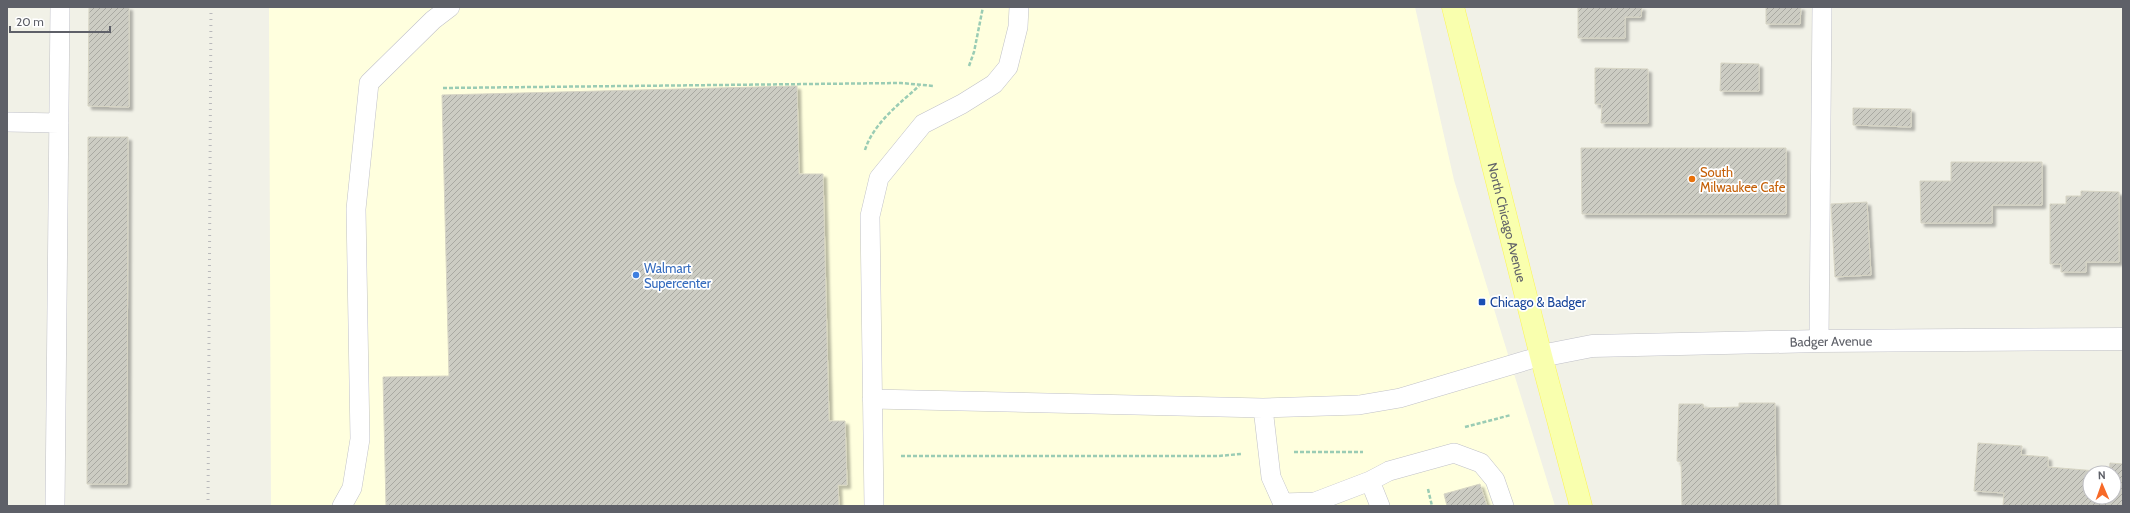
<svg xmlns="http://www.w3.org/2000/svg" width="2130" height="513" font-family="Cabin,sans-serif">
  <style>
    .commercial { fill: #ffffde }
    .building { fill: url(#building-hatch); stroke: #d7d5c4; fill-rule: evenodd; filter: url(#shadow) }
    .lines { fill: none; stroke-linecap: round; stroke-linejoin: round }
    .lane-casing { stroke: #c0c1c8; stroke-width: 20 }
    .street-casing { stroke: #c0c1c8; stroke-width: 23 }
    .primary-casing { stroke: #fcf555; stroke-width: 23 }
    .path { stroke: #9accb4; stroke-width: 2.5; stroke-dasharray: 4 2; stroke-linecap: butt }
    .lane { stroke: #fff; stroke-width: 19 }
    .street { stroke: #fff; stroke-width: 22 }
    .primary { stroke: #f9ffae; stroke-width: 22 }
    .rail { stroke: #b9b9bb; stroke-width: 3; stroke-dasharray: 1 5; stroke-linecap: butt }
    .food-dot { fill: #e8710a; stroke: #fff; stroke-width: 1.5 }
    .shop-dot { fill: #3f7fe0; stroke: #fff; stroke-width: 1.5 }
    .transit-dot { fill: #1a4fb4; stroke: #fff; stroke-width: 1.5 }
    .labels { text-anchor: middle; stroke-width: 3.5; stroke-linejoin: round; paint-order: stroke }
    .food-label { font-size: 13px; fill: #c56008; stroke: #fff; text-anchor: start }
    .street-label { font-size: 13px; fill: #5e6068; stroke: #fff }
    .shop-label { font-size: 13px; fill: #366cbe; stroke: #fff; text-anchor: start }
    .transit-label { font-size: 13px; fill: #164399; stroke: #fff; text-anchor: start }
  </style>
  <defs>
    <pattern id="building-hatch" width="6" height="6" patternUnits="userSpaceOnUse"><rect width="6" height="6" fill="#ccccc3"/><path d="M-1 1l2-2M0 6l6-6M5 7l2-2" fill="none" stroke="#a9a9a2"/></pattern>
    <filter id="shadow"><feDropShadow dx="3.5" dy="3.5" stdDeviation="1" flood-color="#0004"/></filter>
  </defs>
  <rect width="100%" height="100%" fill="#f1f1e7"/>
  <path class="commercial" d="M269,7H1415L1454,180L1555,506H271Z"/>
  <path class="building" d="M89,7H129V107L88,106Z
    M1578,7H1642L1641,17H1625V38H1578Z
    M1766,7H1801L1800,24H1766Z
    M1721,63L1759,64V91H1720Z
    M1595,68L1648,69V123H1601L1602,104H1595Z
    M797,86L799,174H823L829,421H845L847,485H838L839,506H386L383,377L449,376L442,95Z
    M1853,108L1911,109V127L1853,125Z
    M88,137H128L127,484H87Z
    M1581,148H1786V214H1582Z
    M1951,162H2042V205H1992V223H1921L1920,181H1951Z
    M2081,191L2119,192V262H2086V272H2061V264H2050V204H2066V196H2081Z
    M1867,202L1871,275L1835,277L1831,204Z
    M1739,403H1775L1776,506H1682L1681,462L1677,461L1679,404H1703L1704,408L1739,407Z
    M1978,443L2022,446L2021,455L2048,457V467L2109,472L2110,463L2123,464V506H2003L2004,493L1974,491ZM2090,473H2114V497H2090Z
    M1480,484L1487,506H1447L1444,494Z"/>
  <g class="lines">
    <g class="lane-casing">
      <path id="lane" d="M7,122L59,123
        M1819,341L1822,7
        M872,399L1263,408L1359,405L1400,398L1541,356
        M1263,408L1271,477L1284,506
        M1370,481L1380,506
        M1282,503L1315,502L1370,481L1389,471L1454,453L1481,463L1495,480L1504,506
        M55,506L60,7
        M342,506L352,488L360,439L356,209L369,83L433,20L450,7
        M874,506L870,216L879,178L923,124L962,104L994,84L1008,67L1018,27L1019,7"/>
    </g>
    <g class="street-casing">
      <g id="street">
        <path id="s1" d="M1541,356L1592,346L1819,341L2123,339"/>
      </g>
    </g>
    <g class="primary-casing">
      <g id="primary">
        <path id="s2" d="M1453,7L1541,356L1581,506"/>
      </g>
    </g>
    <path class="path" d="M969,66L974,52L983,7
      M443,88L901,83L934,86
      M865,150C873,124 899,104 919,86
      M1465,427L1511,415
      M1294,452H1363
      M901,456H1218L1241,454
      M1428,489L1432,506"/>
    <use href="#lane" class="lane"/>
    <use href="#street" class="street"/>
    <use href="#primary" class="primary"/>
    <path class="rail" d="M208,506L211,7"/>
  </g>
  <circle class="food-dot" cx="1692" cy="179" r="4"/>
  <circle class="shop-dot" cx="636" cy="275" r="4"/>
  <rect class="transit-dot" x="1478" y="298" width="8" height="8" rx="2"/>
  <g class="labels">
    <g class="food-label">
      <text x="1700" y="177">South<tspan x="1700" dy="15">Milwaukee Cafe</tspan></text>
    </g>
    <g class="street-label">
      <text dy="5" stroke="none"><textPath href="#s2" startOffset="222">North Chicago Avenue</textPath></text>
      <text dy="5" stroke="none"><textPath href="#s1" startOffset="291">Badger Avenue</textPath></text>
    </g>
    <g class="shop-label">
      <text x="644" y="273">Walmart<tspan x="644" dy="15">Supercenter</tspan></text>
    </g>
    <g class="transit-label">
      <text x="1490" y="307">Chicago &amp; Badger</text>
    </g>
  </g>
  <rect width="2130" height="513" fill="none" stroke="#5e6068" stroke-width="16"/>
  <g transform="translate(2102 485) rotate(358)"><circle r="19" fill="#ffffff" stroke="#bfbfc3"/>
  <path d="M0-3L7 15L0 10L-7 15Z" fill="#f76927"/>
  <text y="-6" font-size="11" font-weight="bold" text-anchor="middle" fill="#5e6068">N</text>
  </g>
  <path d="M10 26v6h100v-6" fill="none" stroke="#5e6068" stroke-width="2"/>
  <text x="16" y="26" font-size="12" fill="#5e6068" stroke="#ffffff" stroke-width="3" paint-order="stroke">20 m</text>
</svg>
